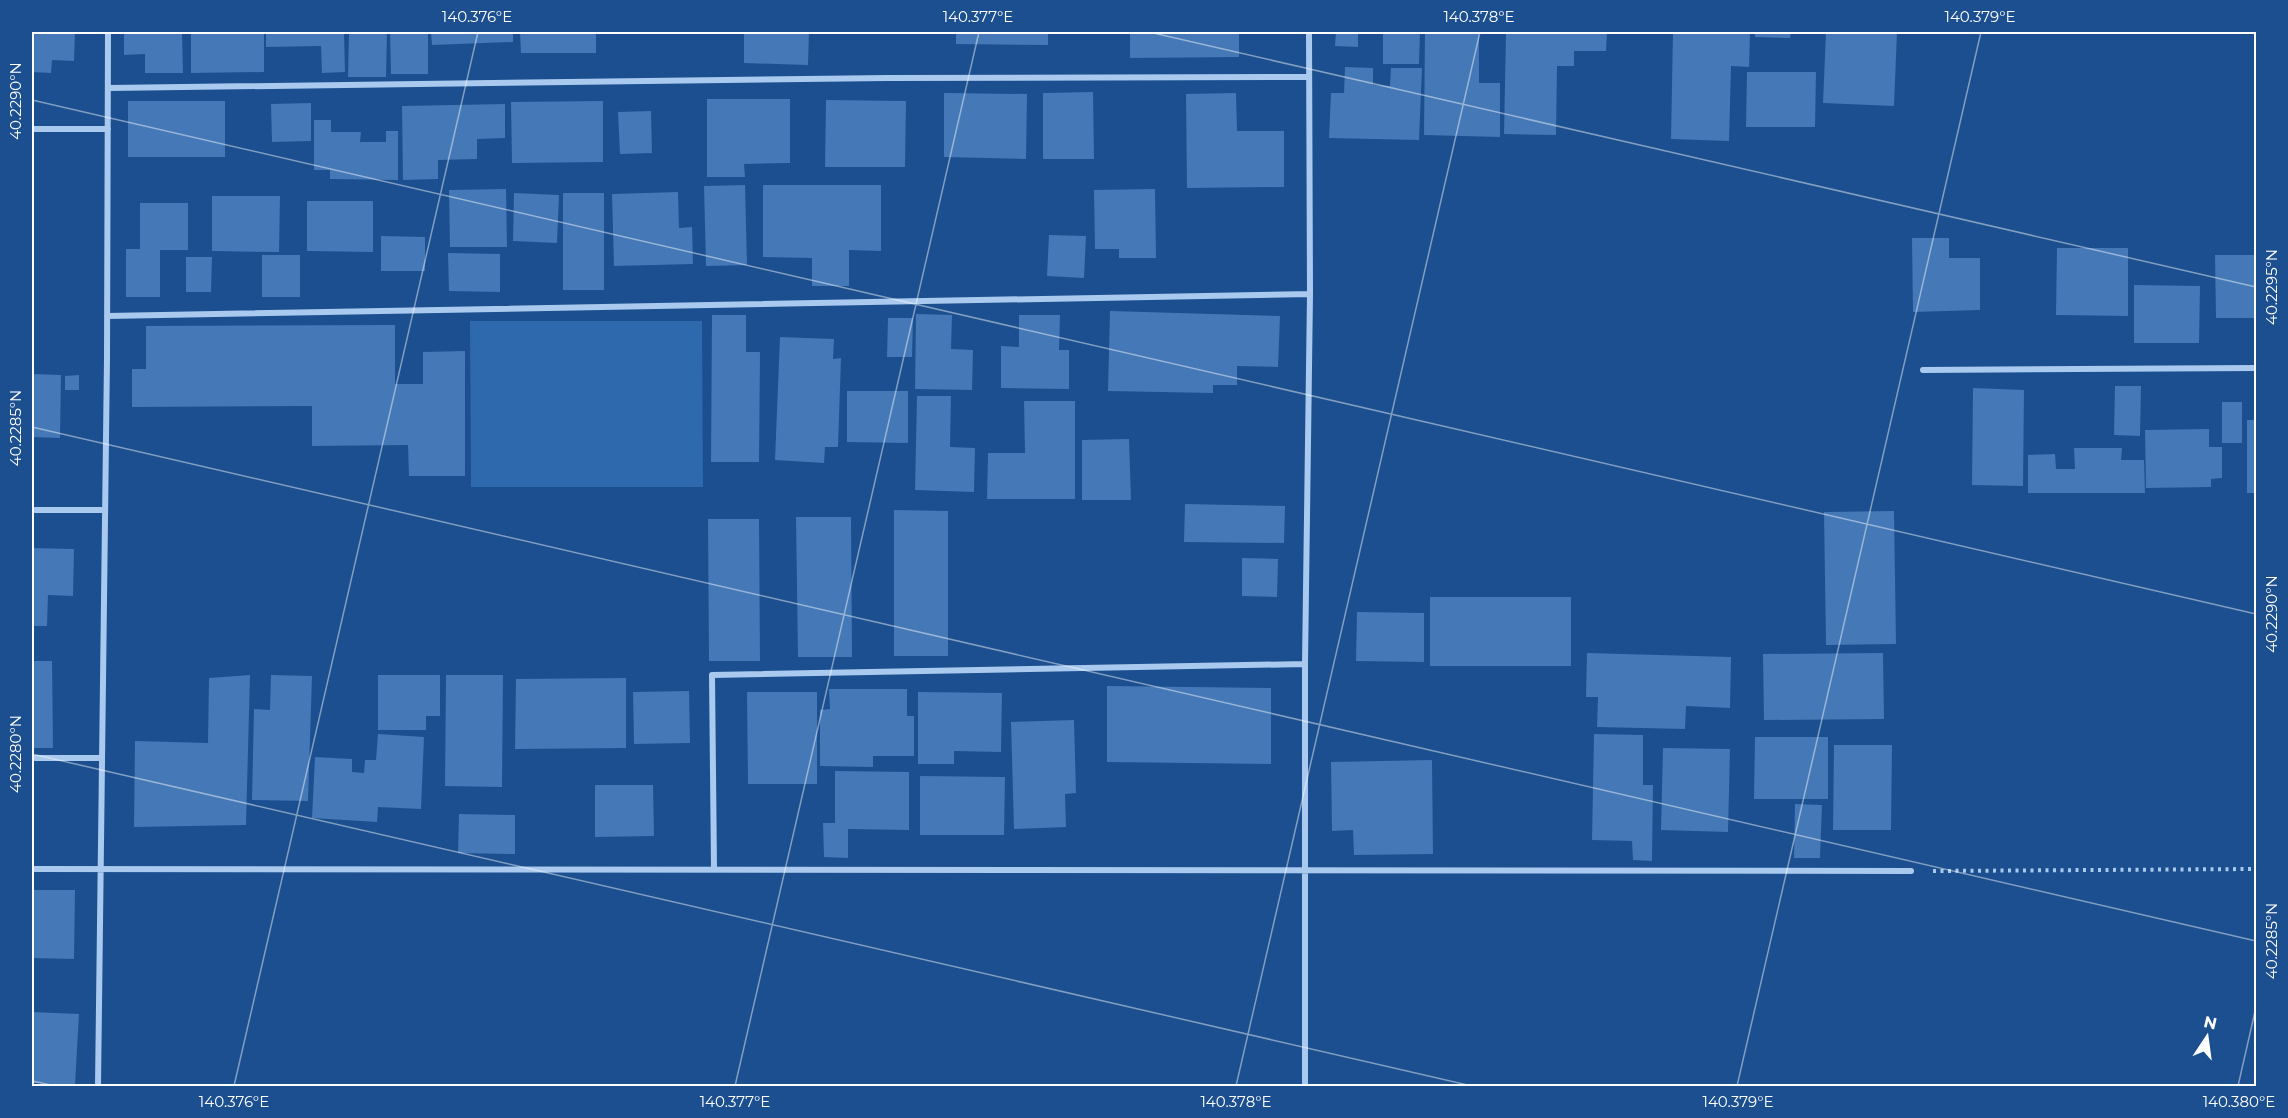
<svg xmlns="http://www.w3.org/2000/svg" width="2288" height="1118" font-family="Montserrat,sans-serif">
  <style>
    .green { fill: #2e69ad }
    .building { fill: #4478b7 }
    .lines { fill: none; stroke-linecap: round; stroke-linejoin: round }
    .path { stroke: #a9c9ee; stroke-width: 4; stroke-dasharray: 3 4.5; stroke-linecap: butt }
    .minor { stroke: #a9c9ee; stroke-width: 6 }
    .ticks { fill: none; stroke: #fff; stroke-width: 1.5; stroke-opacity: 0.45 }
    .neatline { fill: none; stroke: #fff; stroke-width: 2 }
    .ticks-label { font-size: 15px; text-anchor: middle; fill: #fff }
  </style>
  <rect width="100%" height="100%" fill="#1b4f8f"/>
  <path class="green" d="M470,321H702L703,487H471Z"/>
  <path class="building" d="M32,32H75L74,61L52,60L51,73L32,72Z
    M124,32H182L183,73H145V54L124,55Z
    M191,32H264V72L191,73Z
    M266,32H344L345,72L322,73L321,46L266,47Z
    M349,32H387L386,77H348Z
    M390,32H428V74H391Z
    M431,32H513V42L432,45Z
    M520,32H596V53H521Z
    M744,32H809L808,65L744,63Z
    M956,32H1048V45L956,44Z
    M1130,32H1239V57L1130,58Z
    M1336,32H1358V47L1335,46Z
    M1383,32H1420L1419,64H1383Z
    M1425,32H1479V83H1500V137L1424,135Z
    M1506,32H1607L1606,51H1574V66H1557L1556,135L1504,134Z
    M1673,32H1750L1749,67L1731,66L1729,141L1671,139Z
    M1755,32H1791L1790,38L1755,37Z
    M1826,32H1897L1894,106L1823,103Z
    M1345,67L1373,68V85L1390,86L1391,68H1422L1419,140L1329,138L1331,93H1344Z
    M1747,72H1816L1815,127H1746Z
    M1093,92L1094,159H1043V93Z
    M944,93L1027,94L1026,159L944,157Z
    M1236,93L1237,131H1284V187L1187,188L1186,94Z
    M707,99H790V163L744,164L745,177H707Z
    M826,100L906,101L905,167H825Z
    M128,101H225V157H128Z
    M603,101V162L512,163L511,102Z
    M311,103V141L272,142L271,104Z
    M505,104V138L477,139V159L438,160V179L403,180L402,106Z
    M651,111L652,153L620,154L618,112Z
    M314,120H331V132H361L360,142H386V131H398V180L330,179V170H314Z
    M745,185L747,265L706,266L704,186Z
    M763,185H881V251L849,250V286H812V258L763,257Z
    M506,189L507,247H450L449,190Z
    M1155,189L1156,258H1119V249H1095L1094,190Z
    M678,192L679,228L692,227L693,264L614,266L612,194Z
    M514,193L559,195L557,243L513,241Z
    M563,193H604V290H563Z
    M212,196H280L279,252L212,251Z
    M307,201H373V252L307,251Z
    M140,203H188V250H160V297H126V249H140Z
    M1049,235L1086,236L1084,278L1047,276Z
    M381,236L425,237V271H381Z
    M1912,238H1949V258H1980V310L1913,312Z
    M2057,248H2128V316L2056,315Z
    M448,253L500,254V292L449,291Z
    M262,255H300V297H262Z
    M2215,255H2256V318H2216Z
    M186,257H212L211,292H186Z
    M2134,285L2200,286L2199,343H2134Z
    M1110,311L1280,316L1278,367L1237,366V385H1213V393L1108,391Z
    M916,314L952,315L951,349L973,350L972,390L915,389Z
    M712,315H746V352H760L759,462H711Z
    M1019,315H1060L1059,350H1069V389L1001,388V346L1019,347Z
    M888,318H913L912,357H887Z
    M395,325V384H423V352L465,351V476H409L408,445L312,446V406L132,407V369H146V326Z
    M780,337L834,339L833,359L841,358L838,447H825L824,463L775,460Z
    M32,374L61,375L60,438L32,437Z
    M79,375V390H65V376Z
    M2115,386H2141L2140,436L2114,435Z
    M1973,388L2024,390L2023,486L1972,485Z
    M847,391H908V443L847,442Z
    M917,396H951L950,447L975,448L974,492L915,490Z
    M1024,401H1075V499H987L988,453H1025Z
    M2222,402H2242V443H2222Z
    M2247,420H2256V493H2247Z
    M2209,429V447H2222V478L2211,479V487L2146,488L2145,430Z
    M1129,439L1131,500H1082V440Z
    M2074,448H2122L2121,460H2144L2145,493H2028V455L2055,454L2056,469H2075Z
    M1185,504L1285,506L1284,543L1184,542Z
    M894,510L948,511V656H894Z
    M1894,511L1896,644L1826,645L1824,512Z
    M796,517H851L852,657H798Z
    M708,519H759L760,661H709Z
    M32,548L74,549L73,596L48,595L47,626H32Z
    M1242,558L1278,559L1277,597L1242,596Z
    M1430,597H1571V666H1430Z
    M1357,612L1424,613V662L1356,661Z
    M1587,653L1731,657L1730,708L1686,706L1685,729L1597,727L1598,697H1586Z
    M1883,653L1884,719L1764,720L1763,654Z
    M32,661H52L53,748H32Z
    M250,675L246,825L134,827L135,741L208,743L209,678Z
    M271,675L312,676L308,801L252,800L254,709L270,710Z
    M378,675H440V716H426V730H378Z
    M446,675H503L502,787L445,786Z
    M626,678V748L515,749L516,679Z
    M1107,686L1271,688V764L1107,762Z
    M829,689H907V716H914V756H873V767L820,766V710L830,709Z
    M689,691L690,743L634,744L633,692Z
    M747,692H817V784H748Z
    M918,692L1002,693L1001,752L954,751V764H918Z
    M1074,720L1076,793L1065,794L1066,827L1014,829L1011,722Z
    M378,734L424,737L421,809L378,807L377,822L312,818L315,757L352,759V772L364,773L365,760H376Z
    M1594,734L1643,735V785H1653L1652,861L1633,860L1632,841L1592,840Z
    M1755,737H1828V799H1754Z
    M1834,745H1892L1891,830H1833Z
    M1663,748L1730,749L1728,832L1661,830Z
    M1432,760L1433,854L1354,855L1353,830L1332,831L1331,762Z
    M835,771L909,772V830L848,829V858L824,857L823,823H835Z
    M920,776L1005,777L1004,835H920Z
    M595,785H653L654,836L595,837Z
    M1795,804L1822,805L1820,858H1794Z
    M459,814L515,815V854L458,853Z
    M32,890H75L74,959L32,958Z
    M32,1012L79,1014L75,1085L32,1083Z"/>
  <g class="lines">
    <path class="path" d="M1933,871L2256,869"/>
    <path class="minor" d="M109,88L887,78L1309,77
      M32,129H108
      M107,316L1310,294
      M1923,370L2256,368
      M32,510H104
      M32,758H102
      M714,868L712,675L1305,664
      M32,869L1911,871
      M98,1086L107,358L108,32
      M1305,1086V664L1310,294L1309,32"/>
  </g>
  <path class="ticks" d="M1149,32L2256,287M32,100L2256,614M32,427L2256,941M32,754L1472,1086M32,1081L56,1086M234,1086L478,32M735,1086L979,32M1236,1086L1480,32M1737,1086L1981,32M2238,1086L2256,1007"/>
  <rect width="2288" height="1118" fill="none" stroke="#1b4f8f" stroke-width="66"/>
  <g transform="translate(2207 1037) rotate(13)" stroke="#1b4f8f" stroke-width="4.5" paint-order="stroke">
  <path d="M0-4.5L10 22L0 15L-10 22Z" fill="#ffffff"/>
  <text y="-9" font-size="16" font-weight="bold" text-anchor="middle" fill="#ffffff">N</text>
  </g>
  <rect x="33" y="33" width="2222" height="1052" class="neatline"/>
  <g class="ticks-label">
    <text x="477" y="22">140.376°E</text>
    <text x="978" y="22">140.377°E</text>
    <text x="1479" y="22">140.378°E</text>
    <text x="1980" y="22">140.379°E</text>
    <text transform="translate(16 101) rotate(-90)" y="5">40.2290°N</text>
    <text transform="translate(2272 287) rotate(-90)" y="5">40.2295°N</text>
    <text transform="translate(16 428) rotate(-90)" y="5">40.2285°N</text>
    <text transform="translate(2272 614) rotate(-90)" y="5">40.2290°N</text>
    <text transform="translate(16 754) rotate(-90)" y="5">40.2280°N</text>
    <text transform="translate(2272 941) rotate(-90)" y="5">40.2285°N</text>
    <text x="234" y="1107">140.376°E</text>
    <text x="735" y="1107">140.377°E</text>
    <text x="1236" y="1107">140.378°E</text>
    <text x="1738" y="1107">140.379°E</text>
    <text x="2239" y="1107">140.380°E</text>
  </g>
</svg>
